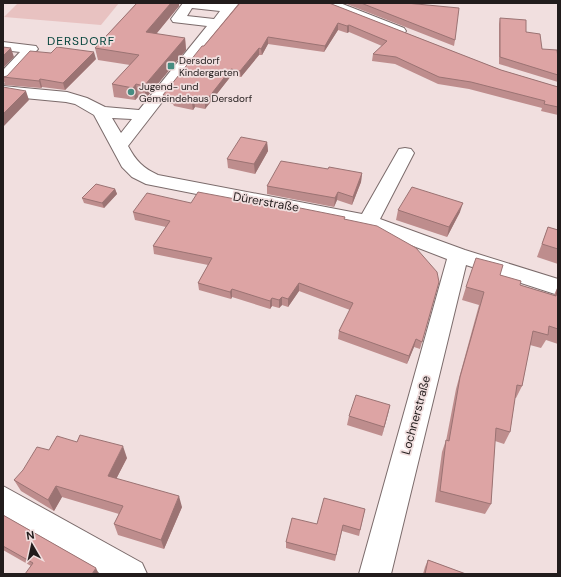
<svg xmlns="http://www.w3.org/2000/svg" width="561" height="577" font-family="'DM Sans',sans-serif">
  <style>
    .green { fill: #e8c2c1 }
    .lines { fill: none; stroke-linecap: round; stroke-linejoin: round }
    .minor-casing { stroke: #7b6b6b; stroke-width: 2 }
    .minor { fill: #fff; fill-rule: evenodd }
    .wall { fill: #be8d8d }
    .shaded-wall { fill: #9b7373 }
    .building { fill: #dda4a4; stroke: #9b7373 }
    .poi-dot { fill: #478c81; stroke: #f1dfdf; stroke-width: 1.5 }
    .labels { text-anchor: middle; stroke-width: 3.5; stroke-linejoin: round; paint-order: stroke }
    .far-poi-label { font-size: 10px; fill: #221c1c; stroke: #f1dfdf; text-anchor: start }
    .far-quarter-label { font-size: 12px; letter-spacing: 1px; fill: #03433b; stroke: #f1dfdf }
    .street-label { font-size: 12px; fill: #221c1c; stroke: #f1dfdf }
  </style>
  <rect width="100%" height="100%" fill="#f1dfdf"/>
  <path class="green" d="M18,3H119L101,25L4,17Z"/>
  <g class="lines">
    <g class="minor-casing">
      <path id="minor" d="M183,3H239L128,146C136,161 143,168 158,175L362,214L399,149L405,148L411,149L414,153L380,219L465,250L558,279V295L466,265L391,574H359L447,259L364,227L146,184L132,177L122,167L94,115L75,104L66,102L3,96V86L67,92L87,98L105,107L139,110L207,26L173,22L171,19ZM192,8L220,11L214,19L187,16ZM112,118L132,119L121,133Z
        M323,3H340L404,28L406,31L404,34H394L324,6Z
        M3,42L36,46L38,49L8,82L3,84V70L20,52L3,50Z
        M3,486L142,563L147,574H101L3,516Z"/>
    </g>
    <use href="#minor" class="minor"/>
  </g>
  <path class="wall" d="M137,3H179V6L156,34L185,38L186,50L146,98L138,97L135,100L114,97L112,84L130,65L98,60L95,48Z
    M239,3H329L501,70L558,87V115L541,111L542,108L469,89L438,84L395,64L372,61L373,54L382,46L349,32L347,33L338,30L324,52L268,44L262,55H259L241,77L231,76L205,109L195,107L193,110L174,106L173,104L164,102L163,95Z
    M344,3H406L455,40L454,46Z
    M500,18L526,32L542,49L558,58V82L499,64V24Z
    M96,59L65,90L42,87L41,88L5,85L3,78V77Z
    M267,142L268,151L255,174L228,168L227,159Z
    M362,173L361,182L352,205L337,200L334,207L267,194V186Z
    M115,189L117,194L104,208L84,203L82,198Z
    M191,203L345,219L439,282L420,349L414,347L407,364L338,339L339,331L350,310L299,291L288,307L282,305L279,308L272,306L270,309L232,297L231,299L199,290L198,283L208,265L154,254L153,246L166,227L135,220L133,212Z
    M398,210L460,212L447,237L396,220Z
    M548,227L558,230V264L537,257Z
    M500,275L520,285L554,295L558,286V344L546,340L541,348L530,345L522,386L516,398H515L510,432L504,444L495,441L491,504L485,514L435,502L442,452L446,440V441L456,389L479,305L462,300L466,287Z
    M390,405L382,436L347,425L349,416Z
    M49,450L127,458L116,479L182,507L164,549L118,535L114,524L119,514L62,497L54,511L21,491L14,480Z
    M365,509L359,536L342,531L335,561L286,548V542L317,524Z
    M3,515L96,568L31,566L3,550Z
    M428,560L466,574H423L425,567Z"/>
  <path class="shaded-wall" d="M171,3H179V6L148,44L146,32Z
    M338,23V30L324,52L325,46Z
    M349,25V32L347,33V26Z
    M268,37V44L262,55L261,49Z
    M185,38L186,50L146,98L144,86Z
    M11,48L14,57L3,68V56Z
    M259,48V55L241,77L240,71Z
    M94,52L96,59L65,90L63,83Z
    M231,69V76L205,109V102Z
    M40,79L42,87L41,88L39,81Z
    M136,84L138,97L135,100L133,88Z
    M26,91L29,100L3,127V114Z
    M194,100L195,107L193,110L192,103Z
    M267,142L268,151L255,174L254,164Z
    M362,173L361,182L352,205L353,197Z
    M115,189L117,194L104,208L102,203Z
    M338,192L337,200L334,207L335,198Z
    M463,203L460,212L447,237L449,227Z
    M299,283V291L288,307V299Z
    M232,289V297L231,299L230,292Z
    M282,297V305L279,308V300Z
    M272,298V306L270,309V301Z
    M416,339L414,347L407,364L409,356Z
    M390,405L388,414L382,436L384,427Z
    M123,446L127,458L112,487L108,476Z
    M56,486L62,497L54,511L48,500Z
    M179,496L182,507L164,549L161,540Z
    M96,568L99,574H92Z"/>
  <path class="building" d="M137,3H171L146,32L185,38L144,86L136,84L133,88L112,84L139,55L95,48Z
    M240,3H329L501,70L558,87V107L544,104L545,101L471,82L439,77L396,57L373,54L387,41L349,25L347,26L338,23L325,46L268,37L261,49L259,48L240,71L231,69L205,102L194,100L192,103L173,99L175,97L163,95L202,46H204Z
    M361,3H406L459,8L455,40Z
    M500,18L526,20V32L540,34L542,49L557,50L558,58V75L500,57Z
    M3,47L11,48L3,56Z
    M57,47L94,52L63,83L40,79L39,81L3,77L7,76L30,51L51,53Z
    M3,87L26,91L3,114Z
    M241,137L267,142L254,164L227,159Z
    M281,161L328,169L329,167L362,173L353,197L338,192L335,198L267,186Z
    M96,184L115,189L102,203L82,198Z
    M412,187L463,203L449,227L398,210Z
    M198,192L246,201L259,202L260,200L345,217L344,219L377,226L416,248L437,272L439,282L422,342L416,339L409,356L339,331L353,303L299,283L288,299L282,297L279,300L272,298L270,301L232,289L230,292L198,283L212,258L153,246L170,221L133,212L147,193L191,203Z
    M548,227L558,230V249L542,244Z
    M476,258L503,265L500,275L521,281L520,285L556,296L558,286V329L549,326L548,335L533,331L522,386L517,385L510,432L496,428L491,504L440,491L446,440L449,441L460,377L484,292L466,287Z
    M356,395L390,405L384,427L349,416Z
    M80,435L123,446L108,476L179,496L161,540L114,524L123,506L56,486L48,500L14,480L23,470L37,447L49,450L57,436L77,442Z
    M324,498L365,509L360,530L343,525L336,555L286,542L292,518L317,524Z
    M3,515L96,568L92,574H25L33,563L3,546Z
    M428,560L466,574H425Z"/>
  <g class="poi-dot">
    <rect x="167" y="62" width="8" height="8" rx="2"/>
    <circle cx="131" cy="92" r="4"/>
  </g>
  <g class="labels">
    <g class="far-poi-label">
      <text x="179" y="64">Dersdorf<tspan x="179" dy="12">Kindergarten</tspan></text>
      <text x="139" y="90">Jugend- und<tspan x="139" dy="12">Gemeindehaus Dersdorf</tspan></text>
    </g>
    <g class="far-quarter-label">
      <text x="81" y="45">DERSDORF</text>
    </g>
    <g class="street-label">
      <text transform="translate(266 202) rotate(10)" y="4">Dürerstraße</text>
      <text transform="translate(416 415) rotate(-75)" y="4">Lochnerstraße</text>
    </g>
  </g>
  <rect width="561" height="577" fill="none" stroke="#221c1c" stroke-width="8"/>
  <g transform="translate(32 545) rotate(351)" stroke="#f1dfdf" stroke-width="3" paint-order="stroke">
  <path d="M0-3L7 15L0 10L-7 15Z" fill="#221c1c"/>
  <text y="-6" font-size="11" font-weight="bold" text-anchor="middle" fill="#221c1c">N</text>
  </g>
</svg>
